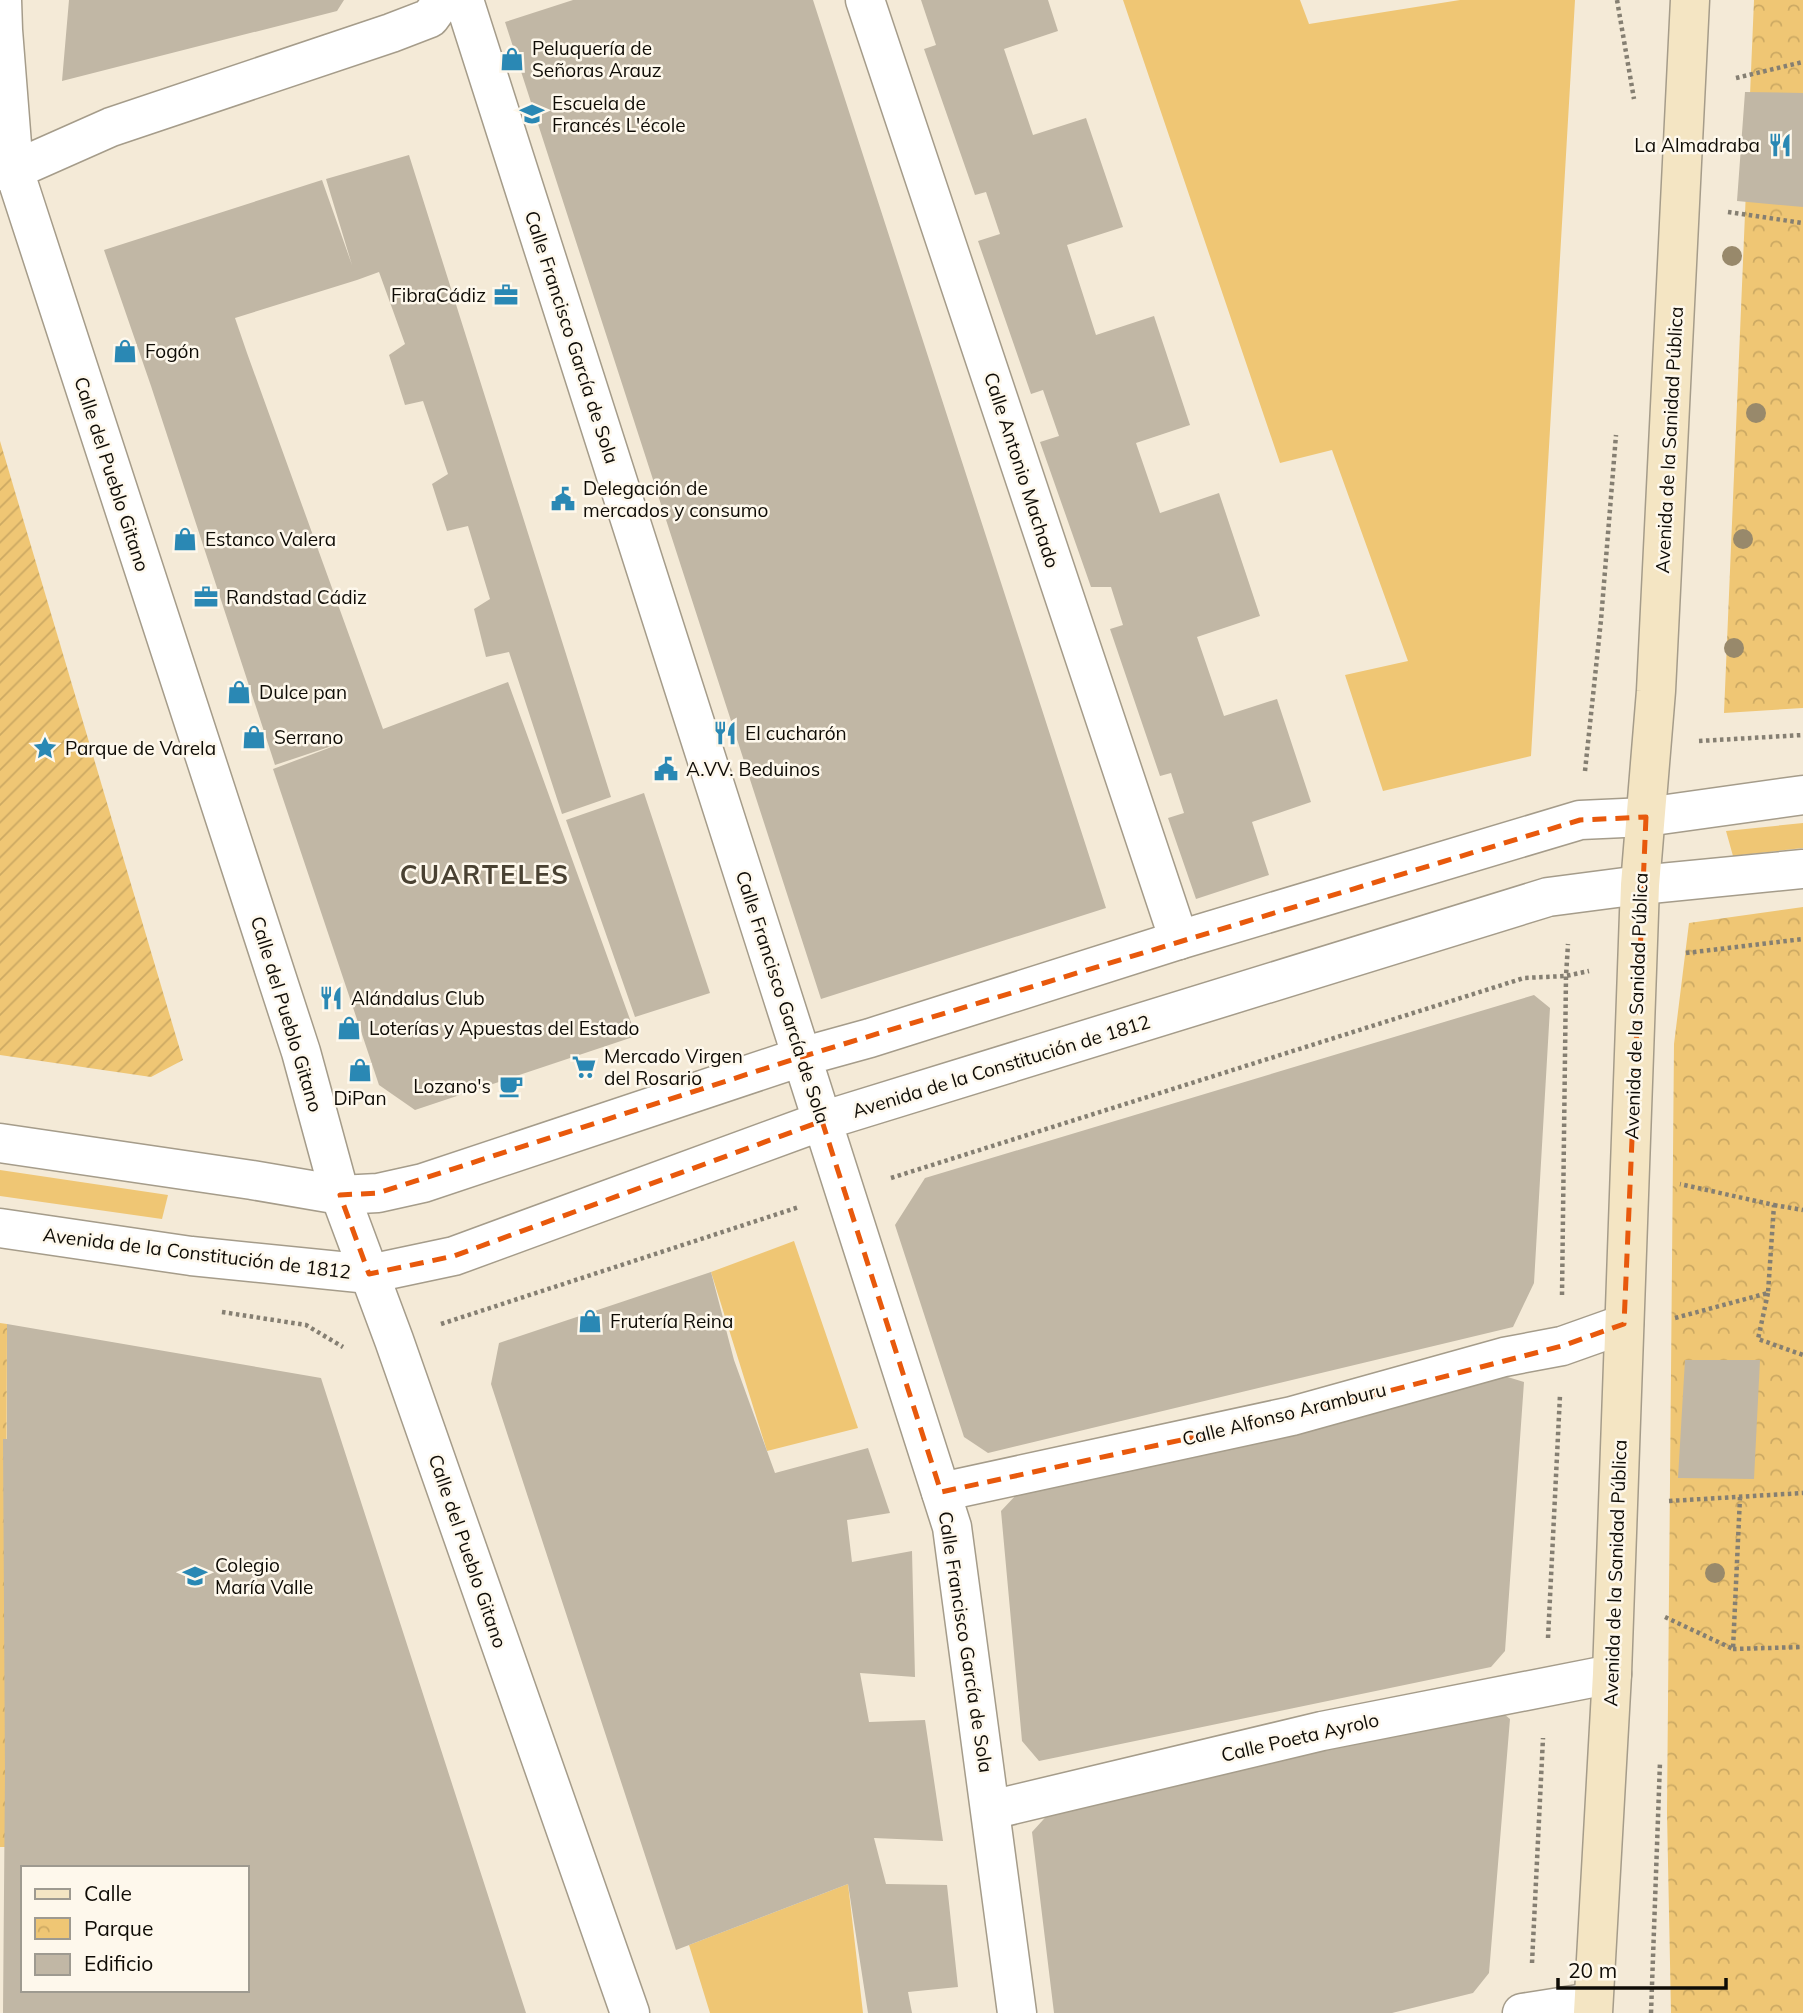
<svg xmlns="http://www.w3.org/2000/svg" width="1803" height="2013" font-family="Mulish,sans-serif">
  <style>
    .grass { fill: #efc674 }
    .park { fill: url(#park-crowns) }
    .garden { fill: url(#garden-furrows) }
    .building { fill: #c1b7a5; fill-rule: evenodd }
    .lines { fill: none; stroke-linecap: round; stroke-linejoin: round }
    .minor-casing { stroke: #a59c8a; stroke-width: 41 }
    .tertiary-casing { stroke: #a59c8a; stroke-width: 41 }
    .secondary-casing { stroke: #a59c8a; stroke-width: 41 }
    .path { stroke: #857f72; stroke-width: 4.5; stroke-dasharray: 3.5 3.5; stroke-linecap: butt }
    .minor { stroke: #fff; stroke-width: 38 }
    .tertiary { stroke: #fff; stroke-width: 38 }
    .secondary { stroke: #f4e5c3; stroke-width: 38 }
    .tree { fill: #98896b }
    .marked { fill: none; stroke: #e8590c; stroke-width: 5; stroke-dasharray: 14 9; stroke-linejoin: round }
    .labels { text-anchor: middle; stroke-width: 5; stroke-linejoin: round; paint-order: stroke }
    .poi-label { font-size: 19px; fill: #0f0c06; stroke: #fef8ec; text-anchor: start }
    .street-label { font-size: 19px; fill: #0f0c06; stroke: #fef8ec }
    .district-label { font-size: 26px; font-weight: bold; letter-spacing: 2px; fill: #494132; stroke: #fef8ec }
  </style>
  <defs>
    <pattern id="park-crowns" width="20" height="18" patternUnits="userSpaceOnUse" patternTransform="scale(1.75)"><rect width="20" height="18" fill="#efc674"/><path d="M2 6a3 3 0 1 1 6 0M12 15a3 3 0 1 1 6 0" fill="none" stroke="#cca963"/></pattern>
    <pattern id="garden-furrows" width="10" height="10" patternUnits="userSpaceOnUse" patternTransform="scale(1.75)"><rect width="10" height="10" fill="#efc674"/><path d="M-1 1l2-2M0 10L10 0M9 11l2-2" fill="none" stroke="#cca963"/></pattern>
  </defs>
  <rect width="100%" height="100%" fill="#f4ead7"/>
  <path class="grass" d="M1123,0H1300L1309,24L1460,0H1575L1531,756L1383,791L1345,675L1408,661L1332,450L1280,463Z
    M1803,823V848L1733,856L1726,831Z
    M0,1170L168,1195L162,1219L0,1196Z
    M794,1241L858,1428L767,1451L711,1272Z
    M848,1884L863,2013H710L689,1945Z"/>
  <path class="park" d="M1754,0H1803V708L1724,713Z
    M1803,907V2013H1671L1667,1813L1674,1044L1689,923Z
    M0,1323L7,1324L5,1847H0Z"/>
  <path class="garden" d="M0,441L183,1060L151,1077L0,1055Z"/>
  <path class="building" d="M69,0H344L337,11L62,81Z
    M573,0H813L1106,908L821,999L505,22Z
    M921,0H1048L1058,31L1004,49L1033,135L1086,118L1123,227L1067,245L1096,335L1154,316L1190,425L1136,443L1160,513L1219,493L1260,616L1197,637L1224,716L1277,699L1311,802L1252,822L1269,875L1196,899L1168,818L1184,813L1171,773L1160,776L1110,629L1123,625L1111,587H1091L1040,442L1059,436L1043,390L1031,394L978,241L1000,234L986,192L975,195L924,49L936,45Z
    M1745,92L1803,93V207L1737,201Z
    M409,155L611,797L562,814L509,652L486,657L474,609L490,599L468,526L447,531L432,484L448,474L423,401L405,405L389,355L405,344L379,272L357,280L235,318L247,353L383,729L508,682L636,1036L415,1110L379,1085L273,769L350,740L275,765L151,386L104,250L322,180L352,265L326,179Z
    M644,793L710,993L635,1017L566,820Z
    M1534,995L1550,1008L1534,1283L1513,1327L988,1453L964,1437L895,1225L925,1178Z
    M711,1272L734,1360L775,1473L868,1448L890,1513L847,1520L852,1562L912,1551L915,1677L860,1673L869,1722L925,1720L943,1841L874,1838L886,1884L947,1885L958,1987L908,1992L912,2013H868L848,1884L676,1950L491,1384L499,1343Z
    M7,1324L321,1378L526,2013H3L5,1773L3,1439H7ZM23,1868H247V1990H23Z
    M1685,1360H1760L1754,1479L1678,1478Z
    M1501,1375L1524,1382L1505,1651L1491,1667L1039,1761L1022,1741L1001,1511L1017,1494Z
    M1494,1706L1510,1719L1489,1973L1473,1993L1392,2013H1054L1032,1832L1053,1809Z"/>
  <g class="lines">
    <g class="minor-casing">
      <path id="minor" d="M2,0L3,30L14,170L301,1052L340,1195L394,1340L630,2013
        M865,0L1179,940
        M0,171L14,170L111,127L391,33L430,18L443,0
        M941,1492L1292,1416L1504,1357L1562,1346L1624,1324
        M991,1810L1322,1731L1612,1674
        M1522,2013L1592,2002"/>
    </g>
    <g class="tertiary-casing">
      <path id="tertiary" d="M464,0L952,1527L1017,2013
        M0,1143L252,1180L340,1195L378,1193L423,1183L801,1057L870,1038L1179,940L1580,820L1646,817L1803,795
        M0,1228L191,1256L369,1274L454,1256L822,1121L1548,897L1640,885L1803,869"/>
    </g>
    <g class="secondary-casing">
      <path id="secondary" d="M1593,2013L1612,1674L1640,885L1656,691L1690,0"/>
    </g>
    <path class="path" d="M1617,0L1634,99
      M1736,78L1803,62
      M1728,212L1803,223
      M1699,741L1803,735
      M1585,771L1601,620L1616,435
      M1686,953L1803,939
      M891,1178L1524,978L1566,976L1589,971
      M1774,1205L1803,1210
      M1768,1293L1758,1339L1803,1355
      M1562,1295L1566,976L1568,944
      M222,1312L306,1325L343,1347
      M1675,1318L1768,1293L1774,1205L1680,1184
      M441,1324L799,1207
      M1669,1501L1803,1493
      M1665,1617L1733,1649L1740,1497
      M1548,1638L1560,1395
      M1733,1649L1803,1647
      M1532,1963L1543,1738
      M1651,2013L1660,1762"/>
    <use href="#minor" class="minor"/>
    <use href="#tertiary" class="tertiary"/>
    <use href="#secondary" class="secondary"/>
  </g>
  <g class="tree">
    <circle cx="1732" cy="256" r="10"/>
    <circle cx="1756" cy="413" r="10"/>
    <circle cx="1743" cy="539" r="10"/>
    <circle cx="1734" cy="648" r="10"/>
    <circle cx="1715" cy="1573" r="10"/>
  </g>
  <path class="marked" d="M1646,817L1624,1324L1562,1346L1292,1416L941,1492L822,1121L454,1256L369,1274L340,1195L378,1193L801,1057L1580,820Z"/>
  <defs>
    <g id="shop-bare" transform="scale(1.89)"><path d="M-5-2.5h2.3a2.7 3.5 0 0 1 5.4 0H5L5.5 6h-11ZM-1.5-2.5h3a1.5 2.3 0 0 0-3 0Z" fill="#2a88b4" stroke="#fef8ec" stroke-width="2.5" paint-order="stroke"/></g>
    <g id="school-bare" transform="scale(1.89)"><path d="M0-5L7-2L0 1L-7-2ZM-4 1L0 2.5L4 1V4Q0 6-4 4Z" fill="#2a88b4" stroke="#fef8ec" stroke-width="2.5" paint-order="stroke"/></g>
    <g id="restaurant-bare" transform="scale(1.89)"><path d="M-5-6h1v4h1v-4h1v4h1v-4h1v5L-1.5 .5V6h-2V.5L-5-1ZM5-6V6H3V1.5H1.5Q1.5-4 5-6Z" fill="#2a88b4" stroke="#fef8ec" stroke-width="2.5" paint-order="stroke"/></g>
    <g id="office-bare" transform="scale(1.89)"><path d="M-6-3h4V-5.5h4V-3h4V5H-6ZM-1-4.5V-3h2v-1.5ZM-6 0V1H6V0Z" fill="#2a88b4" stroke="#fef8ec" stroke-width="2.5" paint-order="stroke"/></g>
    <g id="civic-bare" transform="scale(1.89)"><path d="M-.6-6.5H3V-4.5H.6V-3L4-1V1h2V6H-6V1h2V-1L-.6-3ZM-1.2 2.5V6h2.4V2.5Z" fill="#2a88b4" stroke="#fef8ec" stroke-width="2.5" paint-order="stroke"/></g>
    <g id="sight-bare" transform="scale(1.89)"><path d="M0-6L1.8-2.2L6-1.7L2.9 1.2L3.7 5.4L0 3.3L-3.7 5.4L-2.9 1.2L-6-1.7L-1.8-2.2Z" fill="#2a88b4" stroke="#fef8ec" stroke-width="2.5" paint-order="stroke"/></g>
    <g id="supermarket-bare" transform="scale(1.89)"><path d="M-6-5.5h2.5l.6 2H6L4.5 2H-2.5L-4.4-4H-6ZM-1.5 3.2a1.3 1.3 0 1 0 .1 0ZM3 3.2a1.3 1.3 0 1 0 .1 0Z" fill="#2a88b4" stroke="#fef8ec" stroke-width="2.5" paint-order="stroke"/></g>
    <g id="cafe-bare" transform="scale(1.89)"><path d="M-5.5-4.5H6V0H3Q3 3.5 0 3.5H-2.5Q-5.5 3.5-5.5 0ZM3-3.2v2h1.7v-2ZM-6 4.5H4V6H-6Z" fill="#2a88b4" stroke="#fef8ec" stroke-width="2.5" paint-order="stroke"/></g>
  </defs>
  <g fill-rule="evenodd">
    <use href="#shop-bare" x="512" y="59"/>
    <use href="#school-bare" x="532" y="114"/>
    <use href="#restaurant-bare" x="1780" y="145"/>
    <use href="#office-bare" x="506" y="295"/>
    <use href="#shop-bare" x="125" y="351"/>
    <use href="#civic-bare" x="563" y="499"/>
    <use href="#shop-bare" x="185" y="539"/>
    <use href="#office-bare" x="206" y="597"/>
    <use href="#shop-bare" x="239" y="692"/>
    <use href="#restaurant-bare" x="725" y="733"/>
    <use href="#shop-bare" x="254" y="737"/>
    <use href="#sight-bare" x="45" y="748"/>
    <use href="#civic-bare" x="666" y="769"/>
    <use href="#restaurant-bare" x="331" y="998"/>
    <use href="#shop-bare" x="349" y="1028"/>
    <use href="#supermarket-bare" x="584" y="1067"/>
    <use href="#shop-bare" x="360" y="1070"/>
    <use href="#cafe-bare" x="511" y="1086"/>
    <use href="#shop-bare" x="590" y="1321"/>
    <use href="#school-bare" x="195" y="1576"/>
  </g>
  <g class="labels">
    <g class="poi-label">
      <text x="532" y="55">Peluquería de<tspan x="532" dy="22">Señoras Arauz</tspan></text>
      <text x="552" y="110">Escuela de<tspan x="552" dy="22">Francés L'école</tspan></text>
      <text x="1760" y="152" text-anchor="end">La Almadraba</text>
      <text x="486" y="302" text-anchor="end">FibraCádiz</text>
      <text x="145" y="358">Fogón</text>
      <text x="583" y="495">Delegación de<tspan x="583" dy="22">mercados y consumo</tspan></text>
      <text x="205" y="546">Estanco Valera</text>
      <text x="226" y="604">Randstad Cádiz</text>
      <text x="259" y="699">Dulce pan</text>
      <text x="745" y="740">El cucharón</text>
      <text x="274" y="744">Serrano</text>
      <text x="65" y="755">Parque de Varela</text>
      <text x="686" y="776">A.VV. Beduinos</text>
      <text x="351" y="1005">Alándalus Club</text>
      <text x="369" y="1035">Loterías y Apuestas del Estado</text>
      <text x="604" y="1063">Mercado Virgen<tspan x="604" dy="22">del Rosario</tspan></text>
      <text x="491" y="1093" text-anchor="end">Lozano's</text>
      <text x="360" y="1105" text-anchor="middle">DiPan</text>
      <text x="610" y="1328">Frutería Reina</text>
      <text x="215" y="1572">Colegio<tspan x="215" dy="22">María Valle</tspan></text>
    </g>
    <g class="street-label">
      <text transform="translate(572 337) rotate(72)" y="7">Calle Francisco García de Sola</text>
      <text transform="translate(1669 440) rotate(-87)" y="7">Avenida de la Sanidad Pública</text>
      <text transform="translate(1022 470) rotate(72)" y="7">Calle Antonio Machado</text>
      <text transform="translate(112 474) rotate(72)" y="7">Calle del Pueblo Gitano</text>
      <text transform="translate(783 997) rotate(72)" y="7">Calle Francisco García de Sola</text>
      <text transform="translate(1636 1006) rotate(-88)" y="7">Avenida de la Sanidad Pública</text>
      <text transform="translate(287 1014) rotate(73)" y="7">Calle del Pueblo Gitano</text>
      <text transform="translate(1001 1066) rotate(-17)" y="7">Avenida de la Constitución de 1812</text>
      <text transform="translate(197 1253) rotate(7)" y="7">Avenida de la Constitución de 1812</text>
      <text transform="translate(1284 1414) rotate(-14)" y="7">Calle Alfonso Aramburu</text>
      <text transform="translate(468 1551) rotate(71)" y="7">Calle del Pueblo Gitano</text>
      <text transform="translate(1615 1573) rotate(-88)" y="7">Avenida de la Sanidad Pública</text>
      <text transform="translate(966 1642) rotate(81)" y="7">Calle Francisco García de Sola</text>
      <text transform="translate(1300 1737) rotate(-13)" y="7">Calle Poeta Ayrolo</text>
    </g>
    <g class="district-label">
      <text x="485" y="884">CUARTELES</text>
    </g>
  </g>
  <rect x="21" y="1866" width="228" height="126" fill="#fef8ec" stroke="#9e9a90" stroke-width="2"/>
  <rect x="35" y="1889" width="35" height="10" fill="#f4e5c3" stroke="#9e9a90" stroke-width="2"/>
  <text x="84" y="1901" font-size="21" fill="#0f0c06">Calle</text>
  <rect x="35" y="1918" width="35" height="21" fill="url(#park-crowns)" stroke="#9e9a90" stroke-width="2"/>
  <text x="84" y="1936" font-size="21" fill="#0f0c06">Parque</text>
  <rect x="35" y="1954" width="35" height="21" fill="#c1b7a5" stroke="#9e9a90" stroke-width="2"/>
  <text x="84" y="1971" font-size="21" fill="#0f0c06">Edificio</text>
  <path d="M1558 1978v10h168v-10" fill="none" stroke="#0f0c06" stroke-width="3.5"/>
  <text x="1568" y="1978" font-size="21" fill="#0f0c06" stroke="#fef8ec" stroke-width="5" paint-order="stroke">20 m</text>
</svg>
